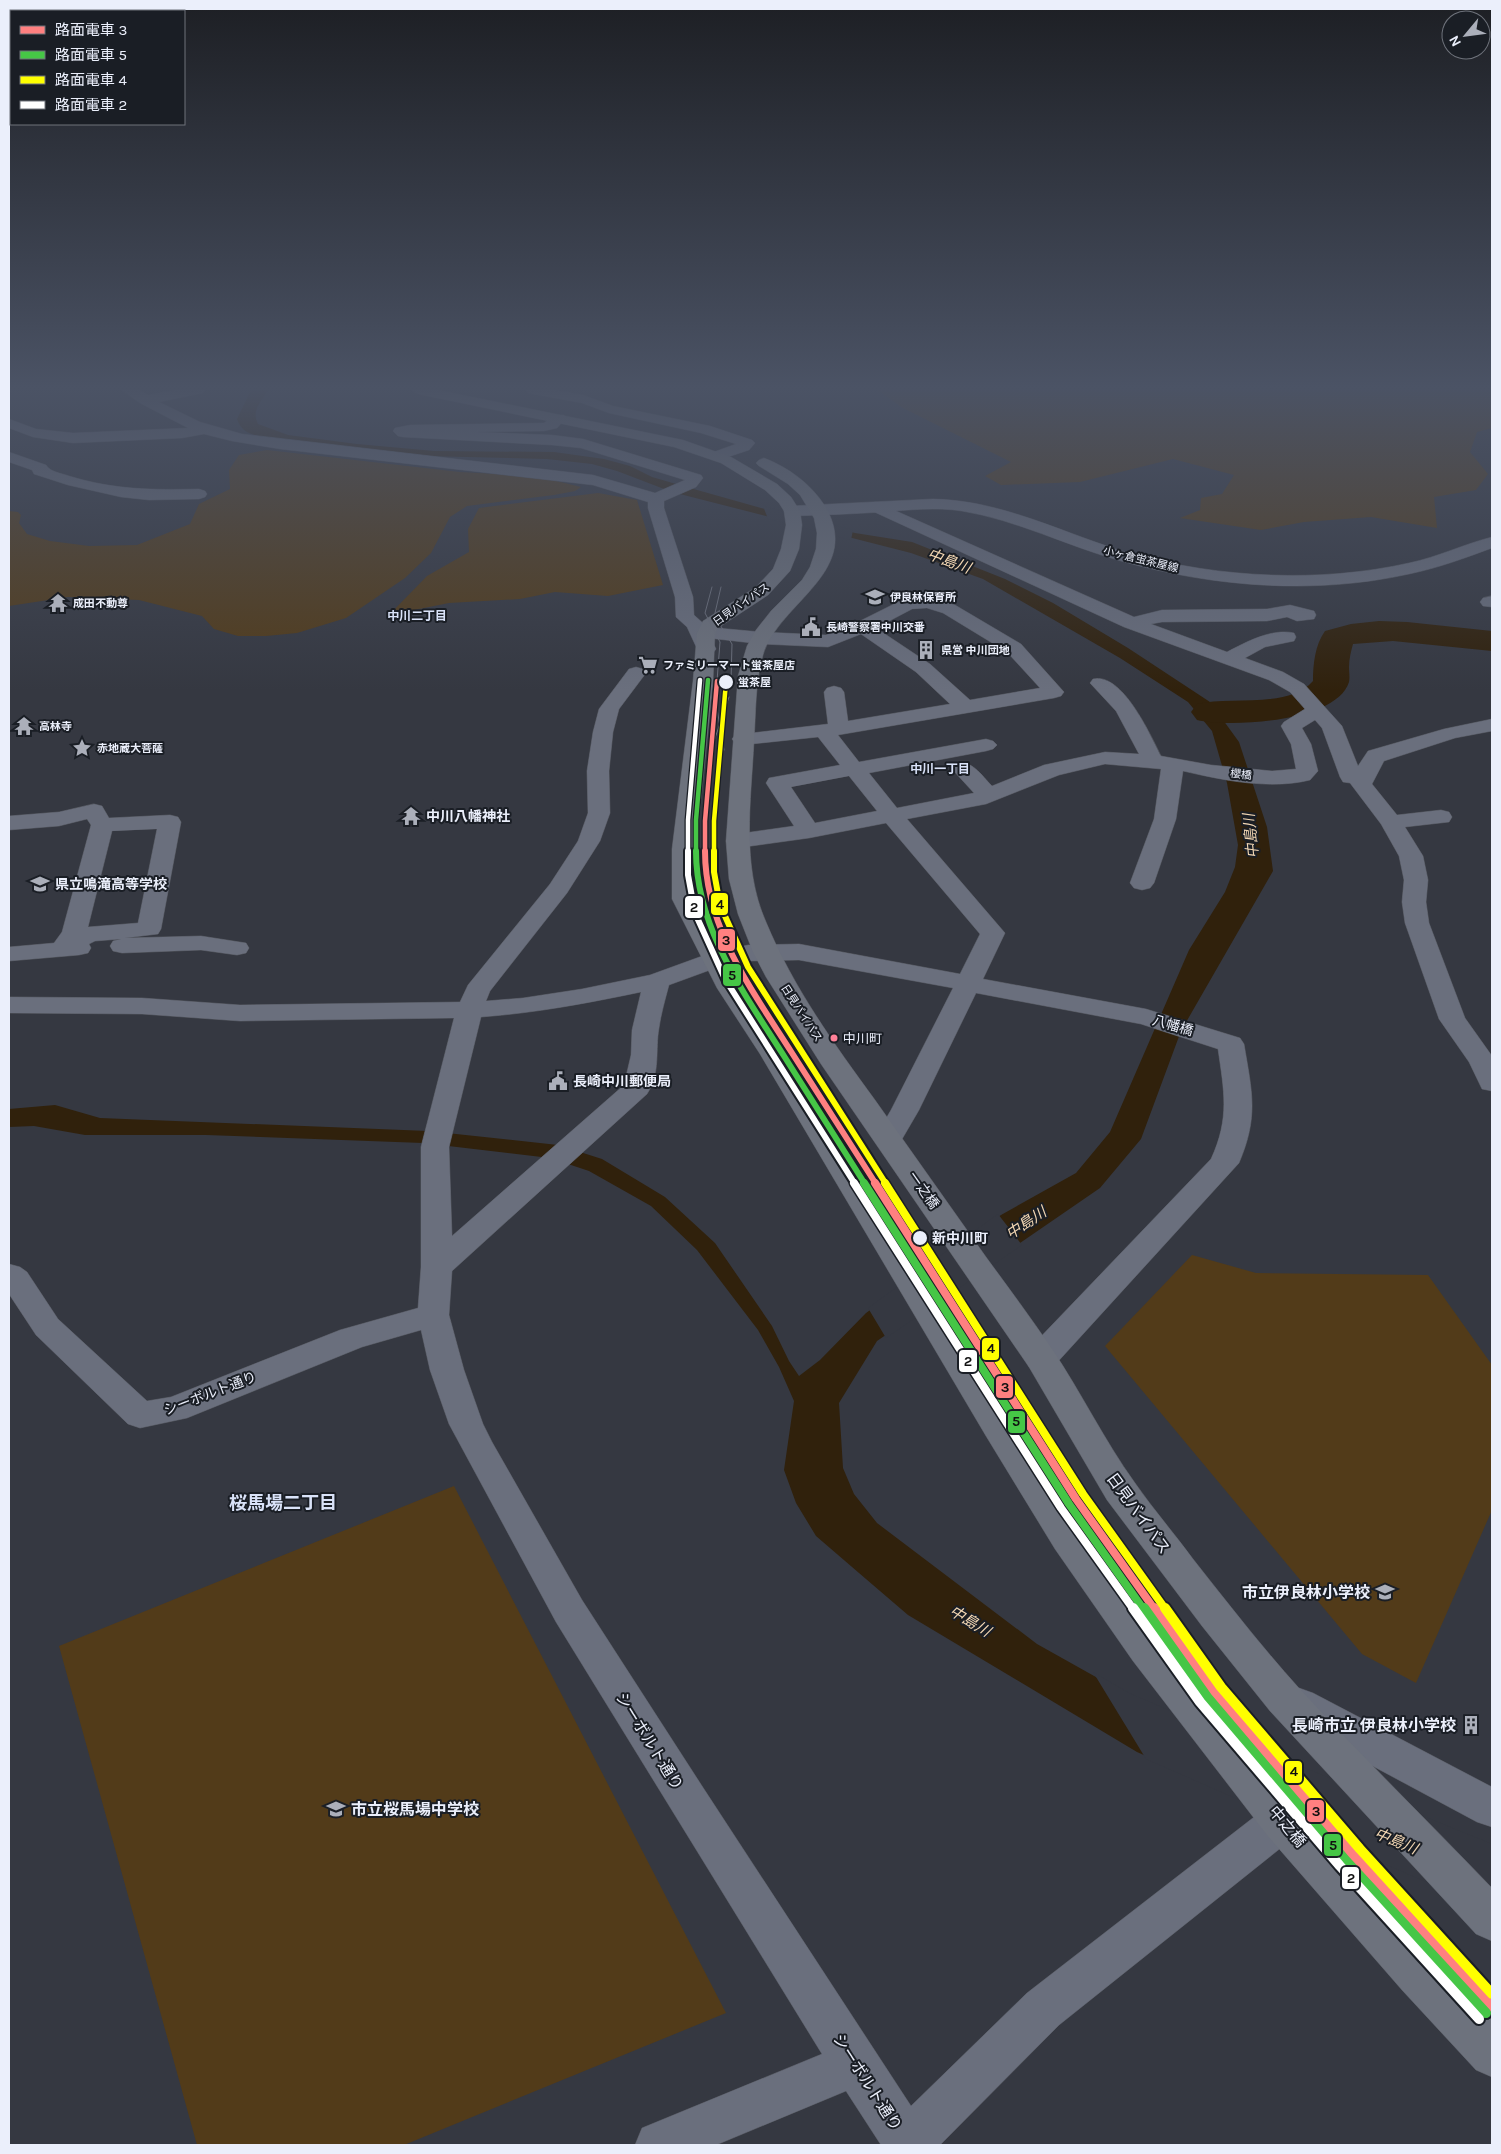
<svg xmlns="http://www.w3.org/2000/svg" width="1501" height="2154" font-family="Karla,'Noto Sans JP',sans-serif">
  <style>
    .green { fill: #523b19 }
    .water { fill: #30210c }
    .pier { fill: #353841 }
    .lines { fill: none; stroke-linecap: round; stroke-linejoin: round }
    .river { fill: #30210c; fill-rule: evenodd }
    .minor-casing { stroke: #53565e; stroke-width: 1 }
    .tertiary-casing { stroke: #53565e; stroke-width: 1 }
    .trunk-casing { stroke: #53565e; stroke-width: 1 }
    .minor { fill: #6a6f7d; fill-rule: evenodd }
    .tertiary { fill: #6a6f7d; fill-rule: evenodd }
    .trunk { fill: #6d727d; fill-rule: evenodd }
    .tram { stroke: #6c707c; stroke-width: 1 }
    .tram-1-far3-casing { stroke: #1a1e25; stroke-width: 7 }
    .tram-1-far2-casing { stroke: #1a1e25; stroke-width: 10 }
    .tram-1-far1-casing { stroke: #1a1e25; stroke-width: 11 }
    .tram-1-casing { stroke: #1a1e25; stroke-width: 14 }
    .tram-2-far3-casing { stroke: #1a1e25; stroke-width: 7 }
    .tram-2-far2-casing { stroke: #1a1e25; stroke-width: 10 }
    .tram-2-far1-casing { stroke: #1a1e25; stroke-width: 11 }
    .tram-2-casing { stroke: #1a1e25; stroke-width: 14 }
    .tram-3-far3-casing { stroke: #1a1e25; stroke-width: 7 }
    .tram-3-far2-casing { stroke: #1a1e25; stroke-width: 10 }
    .tram-3-far1-casing { stroke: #1a1e25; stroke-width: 11 }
    .tram-3-casing { stroke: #1a1e25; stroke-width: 14 }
    .tram-4-far3-casing { stroke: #1a1e25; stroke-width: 7 }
    .tram-4-far2-casing { stroke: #1a1e25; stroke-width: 10 }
    .tram-4-far1-casing { stroke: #1a1e25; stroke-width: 11 }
    .tram-4-casing { stroke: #1a1e25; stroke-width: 14 }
    .tram-1-far3 { stroke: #ff8080; stroke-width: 4.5 }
    .tram-1-far2 { stroke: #ff8080; stroke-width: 6 }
    .tram-1-far1 { stroke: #ff8080; stroke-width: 8 }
    .tram-1 { stroke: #ff8080; stroke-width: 10 }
    .tram-2-far3 { stroke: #46c646; stroke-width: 4.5 }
    .tram-2-far2 { stroke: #46c646; stroke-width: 6 }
    .tram-2-far1 { stroke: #46c646; stroke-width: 8 }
    .tram-2 { stroke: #46c646; stroke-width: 10 }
    .tram-3-far3 { stroke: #ff0; stroke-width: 4.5 }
    .tram-3-far2 { stroke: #ff0; stroke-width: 6 }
    .tram-3-far1 { stroke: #ff0; stroke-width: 8 }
    .tram-3 { stroke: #ff0; stroke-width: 10 }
    .tram-4-far3 { stroke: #fff; stroke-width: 4.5 }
    .tram-4-far2 { stroke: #fff; stroke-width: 6 }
    .tram-4-far1 { stroke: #fff; stroke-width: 8 }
    .tram-4 { stroke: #fff; stroke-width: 10 }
    .stop-dot { fill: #ebeffb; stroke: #1a1e25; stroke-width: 2 }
    .bus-dot { fill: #ff8098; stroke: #1a1e25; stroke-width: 2 }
    .labels { text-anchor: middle; stroke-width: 4; stroke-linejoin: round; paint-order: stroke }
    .far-street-label { font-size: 11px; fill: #ebeffb; stroke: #1a1e25 }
    .far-poi-label { font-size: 11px; font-weight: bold; fill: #ebeffb; stroke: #1a1e25; text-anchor: start }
    .far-stop-label { font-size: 11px; font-weight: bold; fill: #ebeffb; stroke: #1a1e25; text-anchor: start }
    .far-neighbourhood-label { font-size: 12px; font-weight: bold; fill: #d9e2f8; stroke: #1a1e25 }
    .bus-label { font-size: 13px; fill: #ebeffb; stroke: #1a1e25; text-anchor: start }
    .poi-label { font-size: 14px; font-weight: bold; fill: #ebeffb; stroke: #1a1e25; text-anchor: start }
    .street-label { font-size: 14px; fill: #ebeffb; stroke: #1a1e25 }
    .stop-label { font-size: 14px; font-weight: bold; fill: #ebeffb; stroke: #1a1e25; text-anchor: start }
    .water-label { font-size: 15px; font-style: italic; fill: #f4d8b4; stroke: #1a1e25 }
    .near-street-label { font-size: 16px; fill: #ebeffb; stroke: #1a1e25 }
    .near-poi-label { font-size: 16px; font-weight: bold; fill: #ebeffb; stroke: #1a1e25; text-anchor: end }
    .near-neighbourhood-label { font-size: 18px; font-weight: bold; fill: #d9e2f8; stroke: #1a1e25 }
    .line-badge { stroke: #1a1e25; stroke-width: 2 }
    .pale-badge-label { font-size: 14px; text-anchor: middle; font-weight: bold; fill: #111 }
  </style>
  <rect width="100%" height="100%" fill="#353841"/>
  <path class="green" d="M877,390H1492V428L1477,432L1470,452L1488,474L1476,490L1434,497L1437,528L1371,517L1304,522L1261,530L1180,518L1200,510L1201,498L1222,494L1234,475L1173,459L1080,482L1001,485L985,476L1011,462L903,408Z
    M267,450L460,472L536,476L581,487L575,491L554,495L467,506L450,517L431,553L405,578L346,618L297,633L266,636H238L214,629L202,616L139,600L68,597L9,606V511L18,512L21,515L19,523L27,534L50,541L89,546L137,545L190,524L199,504L230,489L229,470L239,455Z
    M598,493L637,500L663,585L608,596L555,592L520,599L449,603L389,615L427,576L469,552L468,529L479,508Z
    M1192,1255L1256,1273L1428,1275L1492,1365V1510L1416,1683L1362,1654L1105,1346Z
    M454,1486L726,2013L404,2145H197L59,1646Z"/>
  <path class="water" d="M251,390H268C261,402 251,410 258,424L288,435L357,444L434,451L554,452L604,459L630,466L652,477L683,486L761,508L855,533L912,542L1005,579L1053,603L1128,648L1210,702L1239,742L1267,827L1273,871L1181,1031L1141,1139L1100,1188L877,1341L839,1403L843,1468L854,1494L877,1523L1037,1644L1128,1695L1376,1858L1137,1752L908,1615L859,1573L816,1536L796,1503L784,1470L794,1401L779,1367L758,1330L697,1250L651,1206L589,1171L550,1158L423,1143L206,1135H85L34,1126L9,1127V1109L55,1105L100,1118L428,1131L558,1145L602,1159L665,1197L715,1243L772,1326L789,1361L799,1376L820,1360L866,1313L1001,1215L1076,1173L1110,1132L1189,950L1225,892L1235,867L1238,845L1227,783L1212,731L1188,702L1120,658L983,579L911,553L672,492L617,471L592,464L547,459L424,456L265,438C251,434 242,433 237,419Z"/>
  <path class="pier" d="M763,506L853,530L851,540L768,519Z
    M998,1214L1022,1245L886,1338L868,1308Z
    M1093,1672L1129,1693L1266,1752L1492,1844V1911L1146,1759Z"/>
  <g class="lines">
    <path class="river" d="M1379,621L1407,622L1492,631V651L1393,641L1353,644C1351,651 1349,659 1349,667C1349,671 1350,678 1349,682C1337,722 1230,728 1197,720L1191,712L1197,704C1230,696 1289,709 1313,681C1313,664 1315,645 1325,631L1351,624Z"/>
    <g class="minor-casing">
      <path id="minor" d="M122,390H139L148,395L176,390H205L203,393L159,402L200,422L242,434L593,475L655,493L685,480L581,448L552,445L403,437L398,436L393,431L395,428L410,425L544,423L554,415H564L566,418L557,428L544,431L476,432L552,435L583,439L701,475L703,478L696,487L664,501V508L693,597L694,615L704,624L716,649L713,653L706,655L699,653L687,627L676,617L675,597L648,508V502L593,485L280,449L232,441L204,434L182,438L73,443L33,437L9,428V419L36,429L73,433L188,428L140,403Z
        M526,390H555L583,395L613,406L710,426L752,440L755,443L749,450L716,461L711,459L708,456L711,453L736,444L701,433L609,413L582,403L528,393Z
        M9,452L46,465C50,472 61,473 69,476C115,490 152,490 199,489L205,491L207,494L205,497L199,499L149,500L121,497L68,485L34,474L32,470L9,462Z
        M876,502L1134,617L1162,610L1267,609L1290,605L1314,611L1316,615L1314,619L1297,621L1287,617L1267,621L1162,622L1151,624L1227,652C1246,642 1272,628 1294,633L1296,637L1294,641L1265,647L1245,658L1283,672L1304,684L1342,726L1358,766L1368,751L1444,729L1492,719V731L1455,738L1384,761L1372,784L1397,815L1441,810L1449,812L1452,817L1449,822L1405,827L1423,856L1428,880L1426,902L1429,923L1465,1018L1492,1056V1091L1482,1089L1469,1062L1439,1019L1405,923L1402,902L1404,880L1399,856L1381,824L1350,783L1343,782L1340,777L1322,728L1315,720L1302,728L1311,744L1318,771L1310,780C1270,790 1222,780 1183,771L1176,819L1154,883L1150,888L1142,890L1134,888L1130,883L1154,819L1161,769L1105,764L1059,775L986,804L907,819L1005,933L983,979L1146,1009L1240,1038L1244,1044C1252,1092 1259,1116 1239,1163L1053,1367L1041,1370L1029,1367L1025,1358L1029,1349L1211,1159C1230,1118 1224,1091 1218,1049L1141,1024L976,993L919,1110L898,1146L888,1148L878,1146L874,1139L891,1110L953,988L799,960L748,961L721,966L669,985C665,1000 661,1014 659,1028C655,1050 661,1073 647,1094L452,1271L449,1315L464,1370L483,1424L492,1442L582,1600L702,1786L911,2106L1027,1993L1267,1807L1282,1801L1297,1807L1303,1821L1297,1835L1059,2025L940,2145H881L846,2091L716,2145H635L642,2128L822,2054L556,1622L449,1424L430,1370L421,1330L362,1347L187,1418L140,1428L128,1424L36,1335L9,1294V1264L20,1267L27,1272L58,1319L147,1401L171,1397L340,1330L418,1308L421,1267V1147L454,1018L240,1021L142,1014L9,1013V997L142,998L240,1005L460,1002L468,985L550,884L578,841L588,813L587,771L593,732L599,709L629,669L636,667L643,669L646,673L619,709L613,732L609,771L610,813L600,841L567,893L490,991L486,1001L523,998L582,989L650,975L705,955L748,945L799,944L960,974L980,934L886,823L809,838L737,848L729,846L726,841L729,836L737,834L794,826L766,783L769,778L840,765L818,737L742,745L735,743L732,739L735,735L828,724L824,692L827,688L834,686L841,688L844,692L848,721L950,704L916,672L861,634L828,647L761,644L754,642L752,638L754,634L761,632L826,635L856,623L902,600L927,598L938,600L955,605L1021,644L1064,692L1061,696L1054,698L838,735L859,762L986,739L993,741L997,745L993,749L986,751L869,773L897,808L974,793L951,768L954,763C972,759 981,775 992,786L1044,765L1105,752L1139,754L1116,711L1090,683L1093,679C1122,672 1150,734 1161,756L1211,765L1272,771L1296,769L1291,744L1281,726L1284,722L1305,709L1290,692L1269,680L1124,627L870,510L868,507L870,504ZM927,608L943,613L1007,652L1040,688L970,700L930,664L876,628L912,609ZM849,776L877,811L815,823L791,787ZM641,992L632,1030L631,1055L624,1085L452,1236L449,1147L481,1017C536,1013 588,1003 641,992Z
        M1492,596V607L1483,606L1480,602L1483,598Z
        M94,804L102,806L109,818L170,815L178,817L181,822L161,929L158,934L125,938L201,936L246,943L249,948L246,953L237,955L201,950L122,953L113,951L110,946L113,941L121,939L95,941L89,944L91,948L88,953L79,955L9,961V947L54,943L62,932L91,825L87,819L59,826L9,830V816L59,812ZM157,829L138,923L88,927L112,831Z
        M1299,1688L1313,1693L1492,1787V1827L1477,1822L1285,1719L1279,1706L1285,1693Z"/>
    </g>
    <g class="tertiary-casing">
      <path id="tertiary" d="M933,499C1003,500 1066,535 1132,554C1220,578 1320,583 1409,563C1438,557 1464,544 1492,537V548C1465,558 1438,568 1409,574C1315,595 1213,587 1121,561C1067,546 1017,520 962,511C936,507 909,510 883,512C853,514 822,515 792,516L786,514L784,511L786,508L792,506Z
        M706,627L761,632L768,634L770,638L768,642L761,644L699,637L697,633L699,629Z"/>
    </g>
    <g class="trunk-casing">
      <path id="trunk" d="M411,390H438L683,440L731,457L777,484L791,497L800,511L802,525L799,549L790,571L768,595L718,628L715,633L713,681L696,849V899L727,960L743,988L788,1054L1010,1418L1081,1527L1161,1637L1297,1807L1492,2020V2077L1476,2070L1402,1990L1267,1835L1133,1661L1055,1549L986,1436L760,1054L717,988L672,899V849L693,681L697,633L703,621L756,587L773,569L781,549L786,525L784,511L779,503L765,490L721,463L674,447L418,394Z
        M764,458C788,467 811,484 825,506C864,572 779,602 763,655C755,683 756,713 754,741C751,802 741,865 766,922C793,987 834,1044 875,1100C912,1152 949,1205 986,1257C1008,1287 1031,1318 1052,1349C1081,1392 1104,1440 1135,1483C1153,1509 1174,1533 1193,1559C1227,1602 1261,1646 1298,1687C1361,1756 1428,1821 1492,1888V1941L1476,1934L1270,1711L1202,1626L1107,1500L1029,1367L821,1064L766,977L753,952L738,914L729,879L726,841L738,676L747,646L756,630L771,611L802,580L810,567L816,549L817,533L814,518L800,495L788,484L759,466L756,463L759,460Z"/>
    </g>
    <use href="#minor" class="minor"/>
    <use href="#tertiary" class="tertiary"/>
    <use href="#trunk" class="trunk"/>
    <path class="tram" d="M712,587L705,613L720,642L717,681
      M721,587L715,613L717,620L732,644L731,681
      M715,697L724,750
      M711,750L729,697"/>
    <g class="tram-1-far3-casing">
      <path id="tram-1-far3" d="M705,852V821L717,681"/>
    </g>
    <g class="tram-1-far2-casing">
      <path id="tram-1-far2" d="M705,851C705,928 752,990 792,1053C820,1097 848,1140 876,1184"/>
    </g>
    <g class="tram-1-far1-casing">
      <path id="tram-1-far1" d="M875,1183L1076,1499L1155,1610"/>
    </g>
    <g class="tram-1-casing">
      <path id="tram-1" d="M1154,1608L1214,1692L1353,1855L1492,2007"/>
    </g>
    <g class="tram-2-far3-casing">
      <path id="tram-2-far3" d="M696,852V820L708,680"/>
    </g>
    <g class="tram-2-far2-casing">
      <path id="tram-2-far2" d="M696,851C696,928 744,993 784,1056C811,1099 838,1141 865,1184"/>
    </g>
    <g class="tram-2-far1-casing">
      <path id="tram-2-far1" d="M864,1183L1069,1504L1144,1610"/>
    </g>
    <g class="tram-2-casing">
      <path id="tram-2" d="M1144,1608L1207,1697L1346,1861L1486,2013"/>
    </g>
    <g class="tram-3-far3-casing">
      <path id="tram-3-far3" d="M714,852V821L726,682"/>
    </g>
    <g class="tram-3-far2-casing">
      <path id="tram-3-far2" d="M714,851V872L720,905L748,967L886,1184"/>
    </g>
    <g class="tram-3-far1-casing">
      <path id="tram-3-far1" d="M885,1183L1083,1494L1166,1610"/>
    </g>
    <g class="tram-3-casing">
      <path id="tram-3" d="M1165,1608L1221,1687L1360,1849L1492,1994"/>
    </g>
    <g class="tram-4-far3-casing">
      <path id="tram-4-far3" d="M688,852V820L700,680"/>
    </g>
    <g class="tram-4-far2-casing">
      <path id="tram-4-far2" d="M688,851V875L695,913L725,979L855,1184"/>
    </g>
    <g class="tram-4-far1-casing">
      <path id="tram-4-far1" d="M854,1183L1061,1508L1134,1610"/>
    </g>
    <g class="tram-4-casing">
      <path id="tram-4" d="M1133,1608L1200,1702L1340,1866L1479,2019"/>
    </g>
    <use href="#tram-1-far3" class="tram-1-far3"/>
    <use href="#tram-1-far2" class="tram-1-far2"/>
    <use href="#tram-1-far1" class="tram-1-far1"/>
    <use href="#tram-1" class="tram-1"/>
    <use href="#tram-2-far3" class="tram-2-far3"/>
    <use href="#tram-2-far2" class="tram-2-far2"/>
    <use href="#tram-2-far1" class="tram-2-far1"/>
    <use href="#tram-2" class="tram-2"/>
    <use href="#tram-3-far3" class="tram-3-far3"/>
    <use href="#tram-3-far2" class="tram-3-far2"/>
    <use href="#tram-3-far1" class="tram-3-far1"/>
    <use href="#tram-3" class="tram-3"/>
    <use href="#tram-4-far3" class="tram-4-far3"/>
    <use href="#tram-4-far2" class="tram-4-far2"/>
    <use href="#tram-4-far1" class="tram-4-far1"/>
    <use href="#tram-4" class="tram-4"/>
  </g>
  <linearGradient id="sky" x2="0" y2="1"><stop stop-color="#1d1f24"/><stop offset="0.56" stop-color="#4b5365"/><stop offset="1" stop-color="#4b5365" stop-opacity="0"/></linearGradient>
  <rect width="1501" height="691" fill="url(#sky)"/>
  <defs>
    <g id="school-bare" transform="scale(1.5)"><path d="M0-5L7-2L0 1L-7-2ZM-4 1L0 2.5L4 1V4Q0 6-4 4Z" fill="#abafba" stroke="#1a1e25" stroke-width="2.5" paint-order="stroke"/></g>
    <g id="temple-bare" transform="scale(1.5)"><path d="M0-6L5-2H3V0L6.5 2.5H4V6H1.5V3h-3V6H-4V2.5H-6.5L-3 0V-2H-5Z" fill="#abafba" stroke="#1a1e25" stroke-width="2.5" paint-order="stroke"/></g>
    <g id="civic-bare" transform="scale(1.5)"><path d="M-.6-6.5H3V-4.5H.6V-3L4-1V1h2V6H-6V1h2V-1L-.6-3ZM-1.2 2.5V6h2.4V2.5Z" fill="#abafba" stroke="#1a1e25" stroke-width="2.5" paint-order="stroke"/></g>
    <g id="building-bare" transform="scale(1.5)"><path d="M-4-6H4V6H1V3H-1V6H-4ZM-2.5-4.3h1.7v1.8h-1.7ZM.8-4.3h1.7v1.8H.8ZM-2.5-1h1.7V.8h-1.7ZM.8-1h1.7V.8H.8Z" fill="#abafba" stroke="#1a1e25" stroke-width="2.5" paint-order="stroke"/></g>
    <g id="supermarket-bare" transform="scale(1.5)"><path d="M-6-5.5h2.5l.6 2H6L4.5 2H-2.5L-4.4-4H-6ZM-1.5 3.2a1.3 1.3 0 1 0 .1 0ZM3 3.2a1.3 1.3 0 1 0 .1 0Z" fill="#abafba" stroke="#1a1e25" stroke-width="2.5" paint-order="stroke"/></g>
    <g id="sight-bare" transform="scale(1.5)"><path d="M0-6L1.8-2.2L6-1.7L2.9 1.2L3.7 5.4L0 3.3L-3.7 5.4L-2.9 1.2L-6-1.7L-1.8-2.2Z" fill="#abafba" stroke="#1a1e25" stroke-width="2.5" paint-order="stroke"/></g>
  </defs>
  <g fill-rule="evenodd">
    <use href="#school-bare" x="875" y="597"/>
    <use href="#temple-bare" x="58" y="603"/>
    <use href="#civic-bare" x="811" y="627"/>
    <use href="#building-bare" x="926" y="650"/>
    <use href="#supermarket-bare" x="648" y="665"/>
    <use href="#temple-bare" x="24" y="726"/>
    <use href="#sight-bare" x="82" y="748"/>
    <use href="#temple-bare" x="411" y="816"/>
    <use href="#school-bare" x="40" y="884"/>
    <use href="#civic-bare" x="558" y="1081"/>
    <use href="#school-bare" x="1385" y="1592"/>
    <use href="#building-bare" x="1471" y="1725"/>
    <use href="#school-bare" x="336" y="1809"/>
  </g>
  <g class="stop-dot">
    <circle cx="726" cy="682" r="8"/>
    <circle cx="920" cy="1238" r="8"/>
  </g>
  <circle class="bus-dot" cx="834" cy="1038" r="4.5"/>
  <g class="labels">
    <g class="far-street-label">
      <text transform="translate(1141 559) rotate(14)" y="4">小ヶ倉蛍茶屋線</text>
      <text transform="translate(741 604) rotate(-35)" y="4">日見バイパス</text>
      <text transform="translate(1241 774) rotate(6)" y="4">櫻橋</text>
      <text transform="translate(802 1013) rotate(57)" y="4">日見バイパス</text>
    </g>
    <g class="far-poi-label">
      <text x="890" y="601">伊良林保育所</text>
      <text x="73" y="607">成田不動尊</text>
      <text x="826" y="631">長崎警察署中川交番</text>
      <text x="941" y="654">県営 中川団地</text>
      <text x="663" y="669">ファミリーマート蛍茶屋店</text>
      <text x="39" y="730">高林寺</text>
      <text x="97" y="752">赤地蔵大菩薩</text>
    </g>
    <g class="far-stop-label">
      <text x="738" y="686">蛍茶屋</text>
    </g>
    <g class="far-neighbourhood-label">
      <text x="417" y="620">中川二丁目</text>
      <text x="940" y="773">中川一丁目</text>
    </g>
    <g class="bus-label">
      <text x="843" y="1043">中川町</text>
    </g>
    <g class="poi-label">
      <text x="426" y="821">中川八幡神社</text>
      <text x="55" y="889">県立鳴滝高等学校</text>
      <text x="573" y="1086">長崎中川郵便局</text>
    </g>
    <g class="street-label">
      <text transform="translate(1173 1025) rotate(16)" y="5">八幡橋</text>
      <text transform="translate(924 1190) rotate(55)" y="5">一之橋</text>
      <text transform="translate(210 1393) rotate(-21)" y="5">シーボルト通り</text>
    </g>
    <g class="stop-label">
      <text x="932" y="1243">新中川町</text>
    </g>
    <g class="water-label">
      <text transform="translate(949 561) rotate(20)" y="5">中島川</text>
      <text transform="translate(1251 836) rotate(-96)" y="5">中島川</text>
      <text transform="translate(1026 1223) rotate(-34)" y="5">中島川</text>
      <text transform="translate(970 1621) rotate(31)" y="5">中島川</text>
      <text transform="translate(1396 1841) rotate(22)" y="5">中島川</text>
    </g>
    <g class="near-street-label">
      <text transform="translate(1139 1513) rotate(54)" y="6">日見バイパス</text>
      <text transform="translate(650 1741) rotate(58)" y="6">シーボルト通り</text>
      <text transform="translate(1288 1826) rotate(50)" y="6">中之橋</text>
      <text transform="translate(868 2082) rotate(57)" y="6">シーボルト通り</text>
    </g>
    <g class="near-poi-label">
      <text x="1370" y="1598">市立伊良林小学校</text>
      <text x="1456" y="1731">長崎市立 伊良林小学校</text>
      <text x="351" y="1815" text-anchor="start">市立桜馬場中学校</text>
    </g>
    <g class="near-neighbourhood-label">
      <text x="283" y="1509">桜馬場二丁目</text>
    </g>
  </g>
  <g class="line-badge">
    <rect x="710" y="892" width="19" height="24" rx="5" fill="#ff0"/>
    <rect x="684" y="895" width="20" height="24" rx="5" fill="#fff"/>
    <rect x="717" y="928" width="19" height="24" rx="5" fill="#ff8080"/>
    <rect x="722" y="963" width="20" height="24" rx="5" fill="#46c646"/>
    <rect x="981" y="1337" width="19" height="24" rx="5" fill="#ff0"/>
    <rect x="958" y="1349" width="20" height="24" rx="5" fill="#fff"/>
    <rect x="995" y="1375" width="19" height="24" rx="5" fill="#ff8080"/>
    <rect x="1007" y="1410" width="19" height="24" rx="5" fill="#46c646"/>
    <rect x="1284" y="1760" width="19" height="24" rx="5" fill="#ff0"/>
    <rect x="1306" y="1799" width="19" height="24" rx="5" fill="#ff8080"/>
    <rect x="1323" y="1833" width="19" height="24" rx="5" fill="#46c646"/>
    <rect x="1341" y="1866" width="19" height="24" rx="5" fill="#fff"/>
  </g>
  <g class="pale-badge-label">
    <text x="720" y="909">4</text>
    <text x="694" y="912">2</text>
    <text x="726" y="945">3</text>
    <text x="732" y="980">5</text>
    <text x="991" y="1353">4</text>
    <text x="968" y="1366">2</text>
    <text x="1005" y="1392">3</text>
    <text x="1016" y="1426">5</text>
    <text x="1294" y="1776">4</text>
    <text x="1316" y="1816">3</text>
    <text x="1333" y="1850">5</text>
    <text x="1351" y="1883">2</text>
  </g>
  <rect width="1501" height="2154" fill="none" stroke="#ebeffb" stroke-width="20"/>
  <rect x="10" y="10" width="175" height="115" fill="#1a1e25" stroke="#6e727b"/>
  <rect x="20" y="26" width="25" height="8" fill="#ff8080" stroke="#6e727b"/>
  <text x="55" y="35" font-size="15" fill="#ebeffb">路面電車 3</text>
  <rect x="20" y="51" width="25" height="8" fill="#46c646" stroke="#6e727b"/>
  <text x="55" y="60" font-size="15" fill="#ebeffb">路面電車 5</text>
  <rect x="20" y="76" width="25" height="8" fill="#ffff00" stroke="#6e727b"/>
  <text x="55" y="85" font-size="15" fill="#ebeffb">路面電車 4</text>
  <rect x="20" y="101" width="25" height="8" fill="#ffffff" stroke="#6e727b"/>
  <text x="55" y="110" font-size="15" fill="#ebeffb">路面電車 2</text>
  <g transform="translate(1466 35) rotate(241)"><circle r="24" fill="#1a1e25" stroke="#6e727b"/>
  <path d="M0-4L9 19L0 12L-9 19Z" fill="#abafba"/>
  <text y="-8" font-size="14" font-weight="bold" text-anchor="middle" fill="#ebeffb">N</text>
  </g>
</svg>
